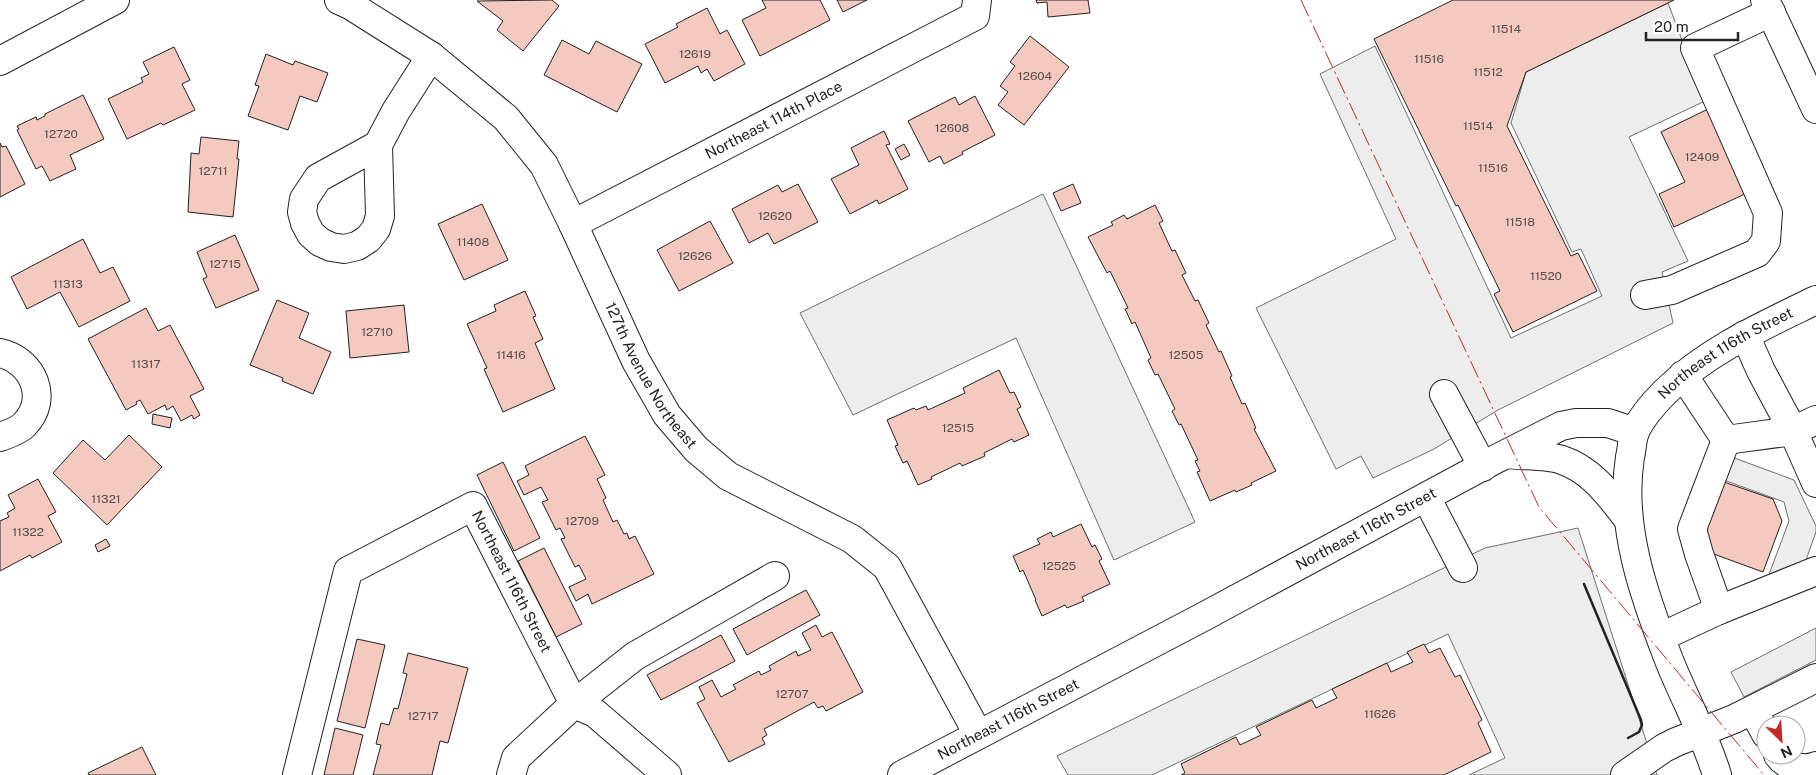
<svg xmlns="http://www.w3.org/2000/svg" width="1816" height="775" font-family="'Public Sans',sans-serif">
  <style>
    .parking { fill: #ededed; stroke: #6f6f6f }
    .building { fill: #f3c9c0; stroke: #222 }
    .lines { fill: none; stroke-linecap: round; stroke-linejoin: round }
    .minor-casing { stroke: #222; stroke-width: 30 }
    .major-casing { stroke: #222; stroke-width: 30 }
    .minor { stroke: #fff; stroke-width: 28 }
    .major { stroke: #fff; stroke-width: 28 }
    .wall { stroke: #222; stroke-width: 2.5 }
    .power { stroke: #c62828; stroke-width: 1; stroke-dasharray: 18 4 2.5 4; stroke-linecap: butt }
    .labels { text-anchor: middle; stroke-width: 4; stroke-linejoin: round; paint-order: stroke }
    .number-label { font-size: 12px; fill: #564c4a }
    .street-label { font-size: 15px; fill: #222; stroke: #fff }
  </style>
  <rect width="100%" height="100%" fill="#fff"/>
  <path class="parking" d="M1668,3L1705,101L1629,137L1688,261L1662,272L1673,323L1498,410L1434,449L1373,478L1361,456L1336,469L1256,308L1396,239L1320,74L1375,46L1511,338L1602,296L1581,249L1572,252L1511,123L1526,72Z
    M1043,194L1195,522L1114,560L1016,338L853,415L800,313Z
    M1729,456L1794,480L1816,526V532L1796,588L1768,577L1789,521L1784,502L1721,479Z
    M1578,528L1657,775H1469L1505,758L1448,634L1152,775H1068L1057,756L1485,548Z
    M1816,628V660L1744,697L1731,672Z"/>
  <path class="building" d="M552,0L559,6L523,51L497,30L503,21L477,1Z
    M762,0H820L830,20L760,56L742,20L766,8Z
    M837,0H867L843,12Z
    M1036,0H1088L1090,13L1048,17L1047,2L1037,3Z
    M1453,0H1674L1526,72L1507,126L1571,256L1578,253L1597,291L1513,332L1494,294L1500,291L1458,205L1456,206L1374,39Z
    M707,8L720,34L727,30L745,64L714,81L707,69L701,73L698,66L665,83L645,44L678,27L676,24Z
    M1030,36L1069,67L1024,125L998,105L1008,92L1000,86L1015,66L1010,62Z
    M562,40L589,54L596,41L642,64L617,112L544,75Z
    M174,47L190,80L182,84L195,110L163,125L161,123L127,139L108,99L143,82L141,78L149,74L143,62Z
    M266,54L293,65L295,61L328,73L317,102L300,96L288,130L248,116L259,86L255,85Z
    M83,95L104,139L70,155L76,169L50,181L42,166L36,169L17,130L19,129L17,126L36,117L37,120L45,116V114Z
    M975,96L995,135L962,152L963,154L944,164L940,156L929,162L908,121L955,97L959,105Z
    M1708,109L1747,193L1674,227L1659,194L1685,182L1661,132Z
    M884,131L890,144L886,145L908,189L879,204L877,200L850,214L831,179L859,165L851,148Z
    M201,137L239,141L237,159H239L233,217L188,212L191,153L199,154Z
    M0,143L2,147L6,146L25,184L0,197Z
    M904,144L910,155L901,160L895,149Z
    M798,184L818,222L774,244L768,233L749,243L732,209L778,185L782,192Z
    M1073,184L1081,203L1061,211L1053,193Z
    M482,204L508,260L464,280L438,224Z
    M1155,205L1163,221L1159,223L1172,251L1175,250L1186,273L1182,275L1195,301L1198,300L1209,323L1206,325L1219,352L1221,351L1232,376L1230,377L1242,404L1245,403L1256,428L1254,429L1276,471L1251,483L1252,485L1236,492L1235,490L1210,501L1197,472L1200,471L1195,461L1198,460L1181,424L1179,425L1172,411L1175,409L1158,374L1155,375L1148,360L1151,358L1135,322L1132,324L1125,309L1128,308L1110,271L1107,273L1088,237L1113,225L1111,222L1124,215L1127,219Z
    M710,221L733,263L679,291L657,250Z
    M235,235L259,290L216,308L203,279L207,277L197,252Z
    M83,239L100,273L113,267L130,301L79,327L60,292L27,309L11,277Z
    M525,291L536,316L533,317L543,339L535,343L555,389L503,412L484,369L487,368L467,324L496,311L494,305Z
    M277,300L309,313L299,338L331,352L313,394L282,381L283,378L250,365Z
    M404,305L409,352L350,358L346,311Z
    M146,308L158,331L170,325L204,389L190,396L200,415L194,419L192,415L181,421L173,406L167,410L165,405L148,414L140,400L136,402L137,404L126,410L88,339Z
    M999,370L1010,393L1014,392L1021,407L1017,409L1029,435L1014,442L1012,439L984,453L985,456L962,466L960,463L931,477L932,479L918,485L907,461L903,463L895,446L898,445L887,420L914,408L916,410L926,406L928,410L965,393L963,388Z
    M153,414L172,418L170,428L152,424Z
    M129,435L162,467L107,525L53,473L83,440L105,460Z
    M585,436L605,475L597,479L606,498L603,500L613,522L617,520L624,534L627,533L629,539L635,536L654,574L592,604L588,594L576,601L569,587L586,579L579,565L575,567L561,539L565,538L560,528L556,530L542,502L548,500L541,487L524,495L517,481L529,475L525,466Z
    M503,462L540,538L514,551L477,475Z
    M38,479L56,512L48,516L62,542L32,558L30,555L0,571V521L9,517L7,513L15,508L8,495Z
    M1721,481L1773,499L1782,521L1763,572L1711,553L1702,533Z
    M1081,524L1092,547L1095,545L1102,559L1099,561L1110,584L1082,597L1084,601L1067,608L1065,605L1042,616L1035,600H1036L1023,570L1020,572L1013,556L1040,544L1037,539L1051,532L1053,537Z
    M106,539L110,546L98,552L95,545Z
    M544,548L582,624L556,637L518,561Z
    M806,590L820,615L747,655L733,629Z
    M816,625L822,637L832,632L863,692L826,711L823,706L818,708L814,702L764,729L767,735L762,738L765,744L729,762L697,703L705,699L699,687L712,680L721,697L736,689L733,685L759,671L761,675L771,670L769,666L796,651L798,656L811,650L802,633Z
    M721,635L735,661L661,700L647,675Z
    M357,639L385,645L365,728L337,721Z
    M1424,644L1429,653L1440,648L1455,677L1460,675L1482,720L1478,723L1491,752L1444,775H1181L1185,773L1181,764L1236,737L1240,745L1261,735L1256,727L1312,700L1316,708L1337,698L1332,689L1387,663L1391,672L1413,662L1407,652Z
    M408,653L468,668L448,743L440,741L432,775H373L381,745L376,744L381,723L389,725L394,708L398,709L407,674L403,673Z
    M335,728L363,735L353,775H324Z
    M142,747L156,775H89L88,773Z"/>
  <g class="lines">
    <g class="minor-casing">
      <g id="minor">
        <path id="s1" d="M339,0L350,5L431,56L506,118L544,165L573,224L636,361L667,415L696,449L728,476L852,539L887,567L978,734"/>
        <path d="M0,61L115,0"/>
        <path d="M378,145L318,178L304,199L302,212L305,223L311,234L320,242L331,247L344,249L357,246L368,239L376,229L380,216L378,145L396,111L431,56"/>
        <path id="s2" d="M573,224L975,16L977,0"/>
        <path d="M1645,295L1672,290L1757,253L1766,241L1768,213L1695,48L1771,12"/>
        <path d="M1745,335L1761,371L1793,431L1816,420"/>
        <path d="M0,353C33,360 50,399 24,425C18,431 8,434 0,437"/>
        <path d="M1683,375L1726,440L1793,431L1816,483"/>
        <path d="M1444,394L1483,467"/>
        <path d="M1507,454C1522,456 1549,455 1562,460C1592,470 1609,495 1628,519"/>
        <path d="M1426,497L1463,568"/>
        <path d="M1719,610L1699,554L1692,529L1726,440"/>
        <path d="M1661,637L1719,610L1816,571"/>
        <path d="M1753,710L1766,734"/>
        <path d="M1778,755C1787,767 1803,771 1816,766"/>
        <path id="s3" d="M297,775L348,571L473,506L574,704L595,713L667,775"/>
        <path d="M511,775L516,758L574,704L635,656L775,576"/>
        <path id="s4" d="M902,775L1203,617L1496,459L1561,426L1576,423H1608L1635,432"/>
        <path d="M1625,775L1664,748L1676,742L1734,719L1816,678"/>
        <path id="s5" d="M1717,775C1705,735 1684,698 1669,660C1644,596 1619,526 1630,457C1632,449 1632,439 1635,431C1642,417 1654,403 1665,392C1708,350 1763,326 1816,300"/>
      </g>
    </g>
    <g class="major-casing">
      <path id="major" d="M1765,0L1816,109"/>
    </g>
    <use href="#minor" class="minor"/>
    <use href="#major" class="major"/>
    <path class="wall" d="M1584,584L1641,720L1642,725L1639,732L1628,738"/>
    <path class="power" d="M1301,0L1539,507L1764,775"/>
  </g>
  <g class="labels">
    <g class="number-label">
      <text x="1506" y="33">11514</text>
      <text x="695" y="58">12619</text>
      <text x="1429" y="63">11516</text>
      <text x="1488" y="76">11512</text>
      <text x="1035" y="80">12604</text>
      <text x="1478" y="130">11514</text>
      <text x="952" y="132">12608</text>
      <text x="61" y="138">12720</text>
      <text x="1702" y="161">12409</text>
      <text x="1493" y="172">11516</text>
      <text x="213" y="175">12711</text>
      <text x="775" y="220">12620</text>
      <text x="1520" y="226">11518</text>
      <text x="473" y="246">11408</text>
      <text x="695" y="260">12626</text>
      <text x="225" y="268">12715</text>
      <text x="1546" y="280">11520</text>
      <text x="68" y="288">11313</text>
      <text x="377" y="336">12710</text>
      <text x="511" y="359">11416</text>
      <text x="1186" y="359">12505</text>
      <text x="146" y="368">11317</text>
      <text x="958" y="432">12515</text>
      <text x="106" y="503">11321</text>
      <text x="582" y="525">12709</text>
      <text x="28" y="536">11322</text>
      <text x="1059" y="570">12525</text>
      <text x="792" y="698">12707</text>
      <text x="1380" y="718">11626</text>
      <text x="423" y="720">12717</text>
    </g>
    <g class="street-label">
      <text dy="5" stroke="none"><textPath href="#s2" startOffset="226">Northeast 114th Place</textPath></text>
      <text dy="5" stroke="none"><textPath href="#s5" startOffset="482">Northeast 116th Street</textPath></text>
      <text dy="5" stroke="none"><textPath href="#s1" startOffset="502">127th Avenue Northeast</textPath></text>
      <text dy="5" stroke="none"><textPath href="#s4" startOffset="525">Northeast 116th Street</textPath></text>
      <text dy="5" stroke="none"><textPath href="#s3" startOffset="436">Northeast 116th Street</textPath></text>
      <text dy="5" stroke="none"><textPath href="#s4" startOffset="120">Northeast 116th Street</textPath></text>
    </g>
  </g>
  <g transform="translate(1781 740) rotate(155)"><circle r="24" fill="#ffffff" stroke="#a7a7a7"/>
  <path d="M0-4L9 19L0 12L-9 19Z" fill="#c62828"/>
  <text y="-8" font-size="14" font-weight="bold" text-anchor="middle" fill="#222222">N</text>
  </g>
  <path d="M1646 32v8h92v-8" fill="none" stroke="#222222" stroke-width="2.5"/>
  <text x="1654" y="32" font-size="15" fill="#222222" stroke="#ffffff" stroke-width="4" paint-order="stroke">20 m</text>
</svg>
